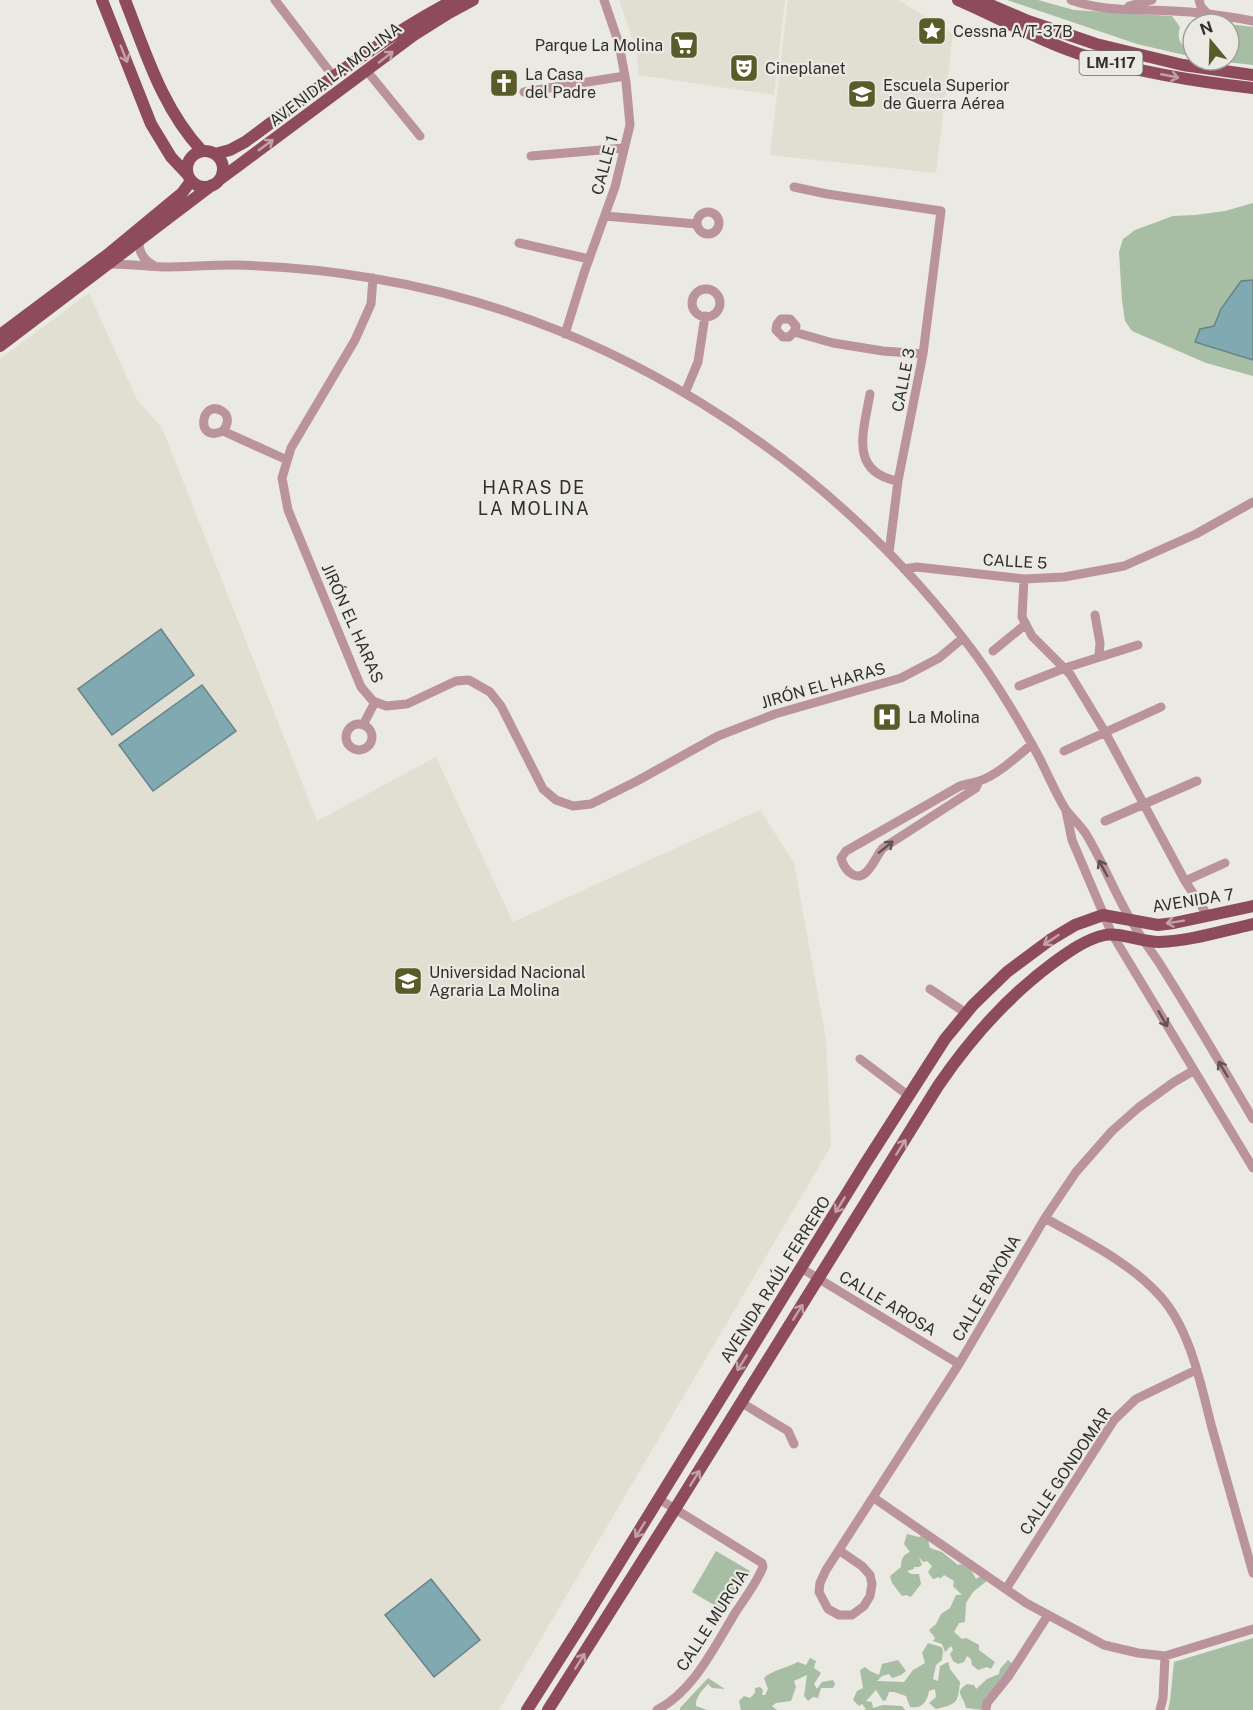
<svg xmlns="http://www.w3.org/2000/svg" width="1253" height="1710" font-family="'Public Sans',sans-serif">
  <style>
    .built { fill: #e1dfd1 }
    .green { fill: #a7bea5 }
    .water { fill: #80a9b2; stroke: #68848a; stroke-width: 1.5 }
    .lines { fill: none; stroke-linecap: round; stroke-linejoin: round }
    .minor { stroke: #bb949b; stroke-width: 9 }
    .major { stroke: #8e4c5b; stroke-width: 12 }
    .oneway { stroke: #c1a2a5 }
    .oneway2 { stroke: #615254 }
    .labels { text-anchor: middle; stroke-width: 4.5; stroke-linejoin: round; paint-order: stroke }
    .shield { fill: #eae9e2; stroke: #686763; stroke-width: 1.5 }
    .shield-label { font-size: 15px; font-weight: bold; fill: #302f2d }
    .poi-label { font-size: 16px; fill: #302f2d; stroke: #eae9e2; text-anchor: start }
    .street-label { font-size: 16px; fill: #302f2d; stroke: #eae9e2 }
    .neighbourhood-label { font-size: 18px; letter-spacing: 1.5px; fill: #302f2d; stroke: #eae9e2 }
  </style>
  <rect width="100%" height="100%" fill="#eae9e2"/>
  <path class="built" d="M619,0H785L774,95L639,75L636,49Z
    M788,0H898L953,34L936,173L770,155Z
    M89,293L137,400L162,428L317,821L436,757L513,922L760,810L794,863L826,1039L831,1146L499,1710H0V359Z"/>
  <path class="green" d="M1007,0H1038L1074,10L1172,16L1180,27C1176,39 1181,48 1193,50V57L1137,44Z
    M1229,24L1253,27V65L1208,60H1229Z
    M1253,203V376L1206,363L1132,331L1125,321L1122,300L1119,252L1123,239L1135,230L1173,216L1195,215L1225,211Z
    M907,1534L919,1537L922,1536L928,1540L930,1548L942,1552L958,1565L961,1564L971,1570L976,1579L980,1576L988,1580L973,1592L966,1603L965,1622L959,1623L954,1632L962,1639L966,1638L979,1645V1650L995,1662L991,1669L987,1667L978,1670L972,1665L971,1659L967,1656L964,1662L958,1664L953,1661L950,1654L953,1650L951,1646L945,1652L942,1644L933,1641L935,1638L929,1630L936,1624L941,1614L950,1608L956,1595H962L953,1586L954,1581L944,1575L940,1579L939,1577L933,1579L928,1572L932,1566L927,1561L923,1562L919,1557L922,1565L919,1567H914V1569L907,1571L911,1574H919L921,1584L911,1597L906,1595L902,1596L892,1583L890,1576L901,1567C901,1560 903,1554 910,1552L904,1544Z
    M716,1551L750,1571L726,1612L692,1592Z
    M1253,1638V1710H1168L1170,1701L1174,1662Z
    M928,1643L941,1647L943,1650L942,1660L936,1665L933,1679L938,1681L940,1666L948,1662L950,1669L960,1682C958,1703 957,1704 936,1709L929,1703L936,1697L935,1689L929,1691C927,1702 922,1709 910,1707L906,1696L894,1692H889L886,1700L883,1701L876,1690L866,1701L872,1702L873,1708L883,1705L902,1706L905,1710H864L866,1709L862,1704L859,1706L853,1700L857,1691L863,1688L860,1670L865,1667L870,1671L879,1675L882,1664L898,1660L906,1671L901,1675L892,1678L889,1674L882,1676L877,1681L904,1682L913,1670L925,1663L922,1653Z
    M810,1658L816,1661L814,1668L821,1673L814,1684L817,1689L822,1682L833,1680L835,1684L833,1688H821L818,1698L813,1697L808,1701L804,1696L807,1675L794,1681L796,1687L791,1701L776,1703L772,1706L777,1710H741L739,1701L744,1696L750,1698L755,1693V1688L760,1687L763,1690L762,1695H765L768,1689L764,1678C770,1671 789,1667 798,1662L806,1665Z
    M1008,1660L1013,1664L983,1710L966,1708C964,1696 953,1693 967,1684L974,1685L976,1689L987,1679L999,1674L1000,1669Z
    M708,1678L725,1689L712,1688L708,1684C702,1690 695,1698 696,1706L707,1710H680V1708Z"/>
  <path class="water" d="M1253,280V360L1195,342L1200,329L1214,326L1221,309L1241,281Z
    M161,629L194,675L112,735L78,689Z
    M202,685L236,731L153,791L119,745Z
    M431,1579L480,1640L434,1677L385,1615Z"/>
  <g class="lines">
    <path class="minor" d="M275,0L333,76
      M1071,0C1103,12 1139,9 1173,11C1200,12 1226,16 1253,21
      M1199,0L1201,7L1207,13
      M1129,6L1152,0
      M367,71L420,136
      M524,92L625,76
      M531,156L624,148
      M794,187L827,194L941,211L923,354L898,481L889,553
      M697 223a11 11 0 1 1 22 0a11 11 0 1 1-22 0Z
      M605,216L697,224
      M139,242C139,253 144,261 155,266
      M519,243L589,259
      M108,262L109,264C127,264 145,266 163,267C186,267 210,265 233,265C279,266 325,270 371,278C604,316 819,452 963,638C990,672 1013,710 1034,748C1045,767 1055,793 1066,810C1072,818 1080,825 1086,834C1103,862 1115,894 1132,922C1140,936 1149,948 1158,961C1191,1013 1222,1066 1253,1119
      M373,278L371,304L355,340L291,448L282,478L288,510L361,687L373,701L386,706L407,704L456,681L469,680L490,692L501,706L543,789L556,800L573,806L591,804L637,781L718,736L775,714L901,678L939,658L963,638
      M692 303a14 14 0 1 1 28 0a14 14 0 1 1-28 0Z
      M794,332L796,326L790,319H781L777,324L776,330L783,337H789L794,332L833,343L883,351L923,354
      M565,334L584,273L615,187L630,125L626,82L619,44L604,0
      M685,393L698,362L705,316
      M870,394C864,430 848,472 898,481
      M223,431C228,425 230,416 222,411C201,398 194,444 223,431L287,460
      M904,569L917,567L1024,579L1064,577L1124,566L1196,534L1253,502
      M1024,579L1022,617L1032,636L1070,674L1105,732L1185,881L1208,916
      M1095,615L1100,643L1099,656
      M993,651L1026,624
      M1019,686L1065,668L1138,645
      M346 737a13 13 0 1 1 26 0a13 13 0 1 1-26 0Z
      M363,725L375,702
      M1064,751L1161,707
      M979,781L976,788L883,848C877,855 875,862 869,869C858,884 845,872 841,858L846,851L960,786C966,784 973,783 979,781C996,776 1018,756 1032,744
      M1066,811L1072,840L1112,934L1253,1168
      M1105,821L1197,781
      M1185,881L1225,863
      M930,989L966,1013
      M860,1059L909,1096
      M1045,1218C1085,1241 1130,1262 1161,1297C1191,1331 1201,1386 1212,1428C1226,1476 1239,1525 1253,1573
      M801,1268L959,1364
      M742,1403L788,1431L794,1444
      M874,1498L1026,1603L1104,1645L1138,1653L1165,1656L1253,1629
      M840,1551L862,1566L870,1575L872,1584L870,1596L864,1606L852,1615H839L828,1609L819,1592L820,1583L826,1570L959,1364L1045,1218L1076,1172L1112,1131L1138,1108L1174,1082L1193,1071
      M1006,1589L1114,1420L1136,1399L1196,1370
      M657,1710C695,1690 715,1645 737,1610C746,1597 757,1582 763,1567L762,1563L659,1499
      M986,1710L987,1703L1008,1677L1048,1615
      M1160,1710L1163,1698L1165,1656"/>
    <path class="major" d="M102,0L151,124L171,157L187,174
      M125,0C146,53 162,108 202,151
      M958,0C1002,19 1043,43 1089,57C1143,73 1198,82 1253,88
      M979,0L1028,21L1096,44L1183,65L1253,75
      M187 169a18 18 0 1 1 36 0a18 18 0 1 1-36 0Z
      M215,154L230,150L245,142C313,92 379,39 454,0
      M219,180L414,35L449,13L473,0
      M0,335L107,255L182,193L191,181
      M0,346L212,185
      M527,1710L581,1625L865,1164L945,1039L973,1005L1007,972L1050,940L1075,925L1103,915L1158,925L1174,923L1253,906
      M548,1710L675,1509L938,1086C970,1039 1007,997 1053,963C1068,952 1086,939 1105,935C1119,932 1142,942 1159,942C1190,941 1222,931 1253,924"/>
  </g>
  <defs><path id="oneway-shaft" d="M-6 0H5M1.5-3L5.5 0L1.5 3" fill="none" stroke-width="1.6" stroke-linecap="round" stroke-linejoin="round" transform="scale(1.5)"/></defs>
  <g class="oneway">
    <use href="#oneway-shaft" transform="translate(124 54) rotate(68)"/>
    <use href="#oneway-shaft" transform="translate(386 57) rotate(-38)"/>
    <use href="#oneway-shaft" transform="translate(1170 76) rotate(11)"/>
    <use href="#oneway-shaft" transform="translate(266 145) rotate(-36)"/>
    <use href="#oneway-shaft" transform="translate(1175 922) rotate(171)"/>
    <use href="#oneway-shaft" transform="translate(1051 940) rotate(147)"/>
    <use href="#oneway-shaft" transform="translate(901 1147) rotate(-58)"/>
    <use href="#oneway-shaft" transform="translate(840 1205) rotate(122)"/>
    <use href="#oneway-shaft" transform="translate(798 1312) rotate(-58)"/>
    <use href="#oneway-shaft" transform="translate(742 1363) rotate(122)"/>
    <use href="#oneway-shaft" transform="translate(695 1478) rotate(-58)"/>
    <use href="#oneway-shaft" transform="translate(640 1530) rotate(122)"/>
    <use href="#oneway-shaft" transform="translate(580 1661) rotate(-58)"/>
  </g>
  <g class="oneway2">
    <use href="#oneway-shaft" transform="translate(886 847) rotate(-39)"/>
    <use href="#oneway-shaft" transform="translate(1103 868) rotate(-118)"/>
    <use href="#oneway-shaft" transform="translate(1163 1019) rotate(60)"/>
    <use href="#oneway-shaft" transform="translate(1223 1069) rotate(-121)"/>
  </g>
  <defs>
    <g id="sight-square" transform="scale(1.5)"><rect x="-9" y="-9" width="18" height="18" rx="4" fill="#595b28" stroke="#eae9e2"/><path d="M0-6L1.8-2.2L6-1.7L2.9 1.2L3.7 5.4L0 3.3L-3.7 5.4L-2.9 1.2L-6-1.7L-1.8-2.2Z" fill="#fff"/></g>
    <g id="supermarket-square" transform="scale(1.5)"><rect x="-9" y="-9" width="18" height="18" rx="4" fill="#595b28" stroke="#eae9e2"/><path d="M-6-5.5h2.5l.6 2H6L4.5 2H-2.5L-4.4-4H-6ZM-1.5 3.2a1.3 1.3 0 1 0 .1 0ZM3 3.2a1.3 1.3 0 1 0 .1 0Z" fill="#fff"/></g>
    <g id="theatre-square" transform="scale(1.5)"><rect x="-9" y="-9" width="18" height="18" rx="4" fill="#595b28" stroke="#eae9e2"/><path d="M-5-5.5Q0-4 5-5.5V0Q5 5 0 6Q-5 5-5 0ZM-3.3-2.5H-1v1.5H-3.3ZM1-2.5H3.3v1.5H1ZM-2.8 1Q0 5.5 2.8 1Z" fill="#fff"/></g>
    <g id="church-square" transform="scale(1.5)"><rect x="-9" y="-9" width="18" height="18" rx="4" fill="#595b28" stroke="#eae9e2"/><path d="M-1.2-6h2.4v3.5h3.3v2.4h-3.3V6h-2.4V-.1h-3.3v-2.4h3.3Z" fill="#fff"/></g>
    <g id="university-square" transform="scale(1.5)"><rect x="-9" y="-9" width="18" height="18" rx="4" fill="#595b28" stroke="#eae9e2"/><path d="M0-5L7-2L0 1L-7-2ZM-4 1L0 2.5L4 1V4Q0 6-4 4Z" fill="#fff"/></g>
    <g id="hospital-square" transform="scale(1.5)"><rect x="-9" y="-9" width="18" height="18" rx="4" fill="#595b28" stroke="#eae9e2"/><path d="M-5-5h3v3.5h4V-5h3V5h-3V1.5h-4V5h-3Z" fill="#fff"/></g>
  </defs>
  <g fill-rule="evenodd">
    <use href="#sight-square" x="932" y="31"/>
    <use href="#supermarket-square" x="684" y="45"/>
    <use href="#theatre-square" x="744" y="68"/>
    <use href="#church-square" x="504" y="83"/>
    <use href="#university-square" x="862" y="94"/>
    <use href="#hospital-square" x="887" y="717"/>
    <use href="#university-square" x="408" y="981"/>
  </g>
  <g class="labels">
    <rect class="shield" x="1079.5" y="51" width="63" height="24" rx="4.5"/>
    <g class="shield-label">
      <text x="1111" y="68">LM-117</text>
    </g>
    <g class="poi-label">
      <text x="953" y="37">Cessna A/T-37B</text>
      <text x="663" y="51" text-anchor="end">Parque La Molina</text>
      <text x="765" y="74">Cineplanet</text>
      <text x="525" y="80">La Casa<tspan x="525" dy="18">del Padre</tspan></text>
      <text x="883" y="91">Escuela Superior<tspan x="883" dy="18">de Guerra Aérea</tspan></text>
      <text x="908" y="723">La Molina</text>
      <text x="429" y="978">Universidad Nacional<tspan x="429" dy="18">Agraria La Molina</tspan></text>
    </g>
    <g class="street-label">
      <text transform="translate(335 74) rotate(-37)" y="6">AVENIDA LA MOLINA</text>
      <text transform="translate(604 165) rotate(-75)" y="6">CALLE 1</text>
      <text transform="translate(903 380) rotate(-79)" y="6">CALLE 3</text>
      <text transform="translate(1015 561) rotate(3)" y="6">CALLE 5</text>
      <text transform="translate(353 623) rotate(66)" y="6">JIRÓN EL HARAS</text>
      <text transform="translate(823 685) rotate(-16)" y="6">JIRÓN EL HARAS</text>
      <text transform="translate(1193 900) rotate(-9)" y="6">AVENIDA 7</text>
      <text transform="translate(775 1279) rotate(-58)" y="6">AVENIDA RAÚL FERRERO</text>
      <text transform="translate(986 1288) rotate(-60)" y="6">CALLE BAYONA</text>
      <text transform="translate(888 1303) rotate(31)" y="6">CALLE AROSA</text>
      <text transform="translate(1065 1471) rotate(-56)" y="6">CALLE GONDOMAR</text>
      <text transform="translate(712 1620) rotate(-57)" y="6">CALLE MURCIA</text>
    </g>
    <g class="neighbourhood-label">
      <text x="534" y="494">HARAS DE<tspan x="534" dy="21">LA MOLINA</tspan></text>
    </g>
  </g>
  <g transform="translate(1211 42) rotate(341)"><circle r="28" fill="#eae9e2" stroke="#a09f9a" stroke-width="1.5"/>
  <path d="M0-4.5L10 22L0 15L-10 22Z" fill="#595b28"/>
  <text y="-9" font-size="16" font-weight="bold" text-anchor="middle" fill="#302f2d">N</text>
  </g>
</svg>
